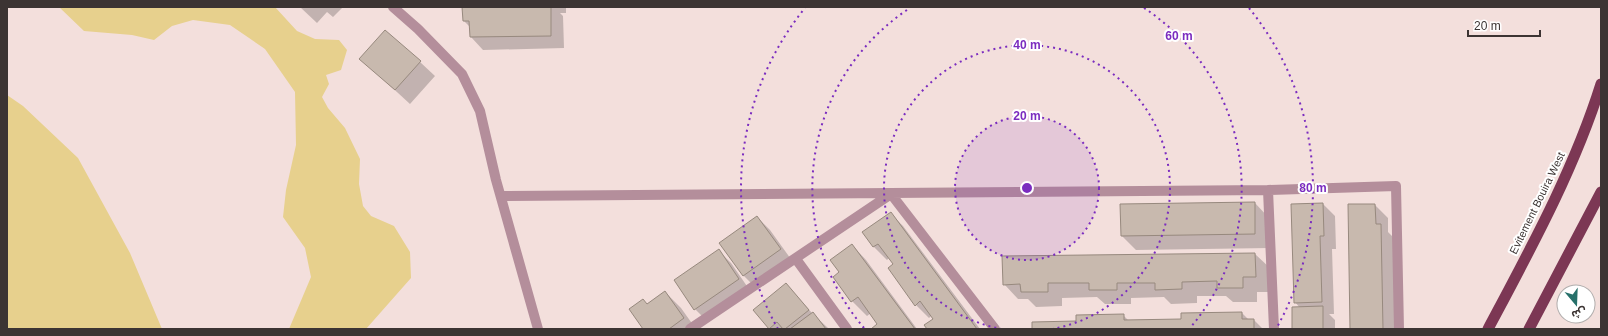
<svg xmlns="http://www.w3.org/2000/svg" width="1608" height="336" font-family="Helvetica,'Noto Sans Arabic',sans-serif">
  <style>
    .green { fill: #e7d08d }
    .shadow { fill: #0003 }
    .building { fill: #c8b9ae; stroke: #97897e }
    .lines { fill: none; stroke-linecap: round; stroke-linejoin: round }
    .minor { stroke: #b48e9b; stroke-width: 10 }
    .trunk { stroke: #7c3754; stroke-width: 11 }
    .ring { fill: none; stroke: #7b2cbf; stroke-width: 2; stroke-dasharray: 2 4 }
    .labels { text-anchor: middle; stroke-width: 4; stroke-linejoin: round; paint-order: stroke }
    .street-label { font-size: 11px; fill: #3c3433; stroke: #fff }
    .centre { fill: #7b2cbf; stroke: #fff; stroke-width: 2 }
    .ring-label { font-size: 12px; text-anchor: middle; font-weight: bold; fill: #7b2cbf; stroke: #fff; stroke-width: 4; stroke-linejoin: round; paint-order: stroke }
  </style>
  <rect width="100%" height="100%" fill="#f3dfdc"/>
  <path class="green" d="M59,7H275L297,31L315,39L339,40L347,50L341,70L326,75L329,84L322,97L328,108L345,128L360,159L359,184L363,206L371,216L394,226L410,252L411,278L366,329H289L311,277L305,248L283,217L286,190L296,145L295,92L265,49L230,25L193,20L172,26L154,40L132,35L84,31Z
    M7,95L23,106L78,158L130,253L162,329H7Z"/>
  <path class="shadow" d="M300,7H343L333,17L327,12L317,23Z
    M463,7H566V13H560L563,16L564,48L483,50L471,37L470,27L464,21Z
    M361,59L420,62L435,76L410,104Z
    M1255,203L1269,218L1270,248L1136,250L1121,235Z
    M1323,204L1335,216L1336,249H1332L1334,314H1329L1335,320V329H1293L1300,308L1295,302Z
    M1375,205L1388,218V232L1394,238L1395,329H1351Z
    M890,213L903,226L980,329H929L935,319L932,315L929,318L916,305L894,265L889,258L887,260L874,247L863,233Z
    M757,217L770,230L793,262L756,288L743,275Z
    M852,245L866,260L917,329H872L879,324L871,313L867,316L852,301L834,277L840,272Z
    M718,250L731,263L751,292L708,322L695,309Z
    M1255,254L1270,268V292H1257V302H1233L1226,296H1197V303L1171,304L1164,297L1131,298V304H1105L1097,297L1062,298V306L1036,307L1028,299H1018L1004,284Z
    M786,284L812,313L829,329H771L755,310Z
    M665,292L681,308L696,329H644L647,304Z
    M1242,313L1249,320H1254L1263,329H1033L1123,315L1129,321L1182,320Z"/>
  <path class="building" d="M462,7H551V36L470,37L469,21H463Z
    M385,30L421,61L395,90L359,59Z
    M1255,202V234L1121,236L1120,204Z
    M1323,203L1324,236H1320L1322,302L1294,303L1291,204Z
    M1348,204H1375L1376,224H1381L1383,329H1350Z
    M891,212L977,329H927L924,325L933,319L920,301L915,306L888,268L893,264L878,244L873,247L862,232Z
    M757,216L781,249L743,276L719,243Z
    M852,244L915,329H871L877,324L858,297L851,302L833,277L839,272L830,260Z
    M719,249L739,279L694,310L674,280Z
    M1255,253L1256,277H1243V288H1217V281L1182,282V289L1155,290V283H1117V290H1089V283H1048V292H1021L1020,284L1003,285L1002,256Z
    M786,283L809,310L785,329H783L777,322L769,329L753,310Z
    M665,291L684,318L669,329H643L629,309L643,299L647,304Z
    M1323,306V329H1292V307Z
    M813,312L826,329H790Z
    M1242,312V319H1254V329H1032V322L1076,321V315L1124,314V320L1181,319V313Z"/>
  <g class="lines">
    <path class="minor" d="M393,7L418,29L462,74L480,111L496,180L538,329
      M1268,190L1274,329
      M501,196L1268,190L1396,186L1399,329
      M796,259L847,329
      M690,329L891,194L995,329"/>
    <path class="trunk" d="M1488,329C1530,250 1574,170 1601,84
      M1529,329L1601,192"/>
  </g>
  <circle cx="1027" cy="188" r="72" fill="#7b2cbf" fill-opacity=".12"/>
  <g class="ring">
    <circle cx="1027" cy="188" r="72"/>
    <path d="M1002 329A143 143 0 1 1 1052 329"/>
    <path d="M864 328A215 215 0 0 1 910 8M1144 8A215 215 0 0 1 1190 328"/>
    <path d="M778 329A286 286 0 0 1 805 8M1249 8A286 286 0 0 1 1276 329"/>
  </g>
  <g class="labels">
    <g class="street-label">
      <text transform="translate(1537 203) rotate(-64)" y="4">Evitement Bouira West</text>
    </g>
  </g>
  <circle cx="1027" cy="188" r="6" class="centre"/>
  <g class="ring-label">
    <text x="1179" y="40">60 m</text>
    <text x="1027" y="49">40 m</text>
    <text x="1027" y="120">20 m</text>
    <text x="1313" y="192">80 m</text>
  </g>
  <rect width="1608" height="336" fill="none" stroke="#3c3433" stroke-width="16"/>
  <g transform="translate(1576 304) rotate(161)"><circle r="19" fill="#ffffff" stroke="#b1aead"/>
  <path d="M0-3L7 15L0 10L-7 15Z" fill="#27706a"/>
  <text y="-6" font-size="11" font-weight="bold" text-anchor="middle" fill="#3c3433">ش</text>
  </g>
  <path d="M1468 30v6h72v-6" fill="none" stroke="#3c3433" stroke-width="2"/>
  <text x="1474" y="30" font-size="12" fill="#3c3433" stroke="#ffffff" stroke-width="3" paint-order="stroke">20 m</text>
</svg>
